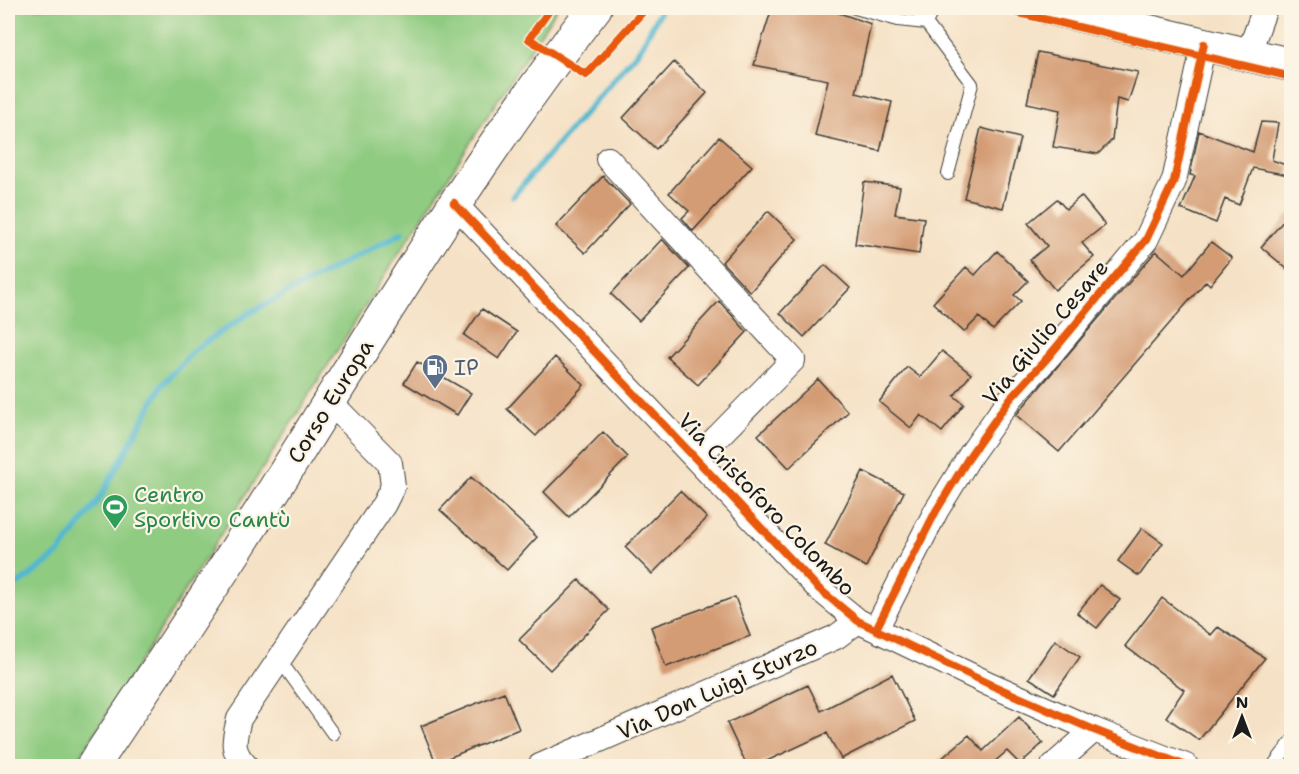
<svg xmlns="http://www.w3.org/2000/svg" width="1299" height="774" font-family="'Shantell Sans',sans-serif">
  <style>
    .green { fill: #8fcb81; stroke: #56744e; stroke-width: 1.5 }
    .lines { fill: none; stroke-linecap: round; stroke-linejoin: round }
    .stream { stroke: #51b7cf; stroke-width: 6 }
    .building { fill: #d49c74 }
    .service-casing { stroke: #3d3a35; stroke-width: 14 }
    .minor-casing { stroke: #3d3a35; stroke-width: 26 }
    .secondary-casing { stroke: #3d3a35; stroke-width: 35 }
    .service { stroke: #fff; stroke-width: 12 }
    .minor { stroke: #fff; stroke-width: 24 }
    .secondary { stroke: #fff; stroke-width: 33 }
    .cycleway-casing { stroke: #fcf5e5; stroke-width: 11 }
    .cycleway { stroke: #e8590c; stroke-width: 8 }
    .labels { text-anchor: middle; stroke-width: 4.5; stroke-linejoin: round; paint-order: stroke }
    .street-label { font-size: 22px; fill: #1c1c1c; stroke: #fcf5e5 }
    .service-label { font-size: 22px; fill: #4e5e75; stroke: #fcf5e5; text-anchor: start }
    .leisure-label { font-size: 22px; fill: #27864d; stroke: #fcf5e5; text-anchor: start }
  </style>
  <rect width="100%" height="100%" fill="#fcf5e5"/>
  <filter id="ink" filterUnits="userSpaceOnUse"><feTurbulence type="fractalNoise" baseFrequency=".0167" numOctaves="2"/><feDisplacementMap in="SourceGraphic" scale="12" xChannelSelector="R" yChannelSelector="G"/><feConvolveMatrix kernelMatrix="1 2 1 2 8 2 1 2 1" color-interpolation-filters="sRGB"/></filter>
  <filter id="wash" filterUnits="userSpaceOnUse"><feTurbulence type="fractalNoise" baseFrequency=".008" numOctaves="4" result="noise"/><feDisplacementMap in="SourceGraphic" scale="24" xChannelSelector="R" yChannelSelector="G"/><feGaussianBlur stdDeviation="1.35" result="paint"/><feColorMatrix in="noise" values="0 0 0 0 0 0 0 0 0 0 0 0 0 0 0 0 0 1.4 0 .05"/><feComposite in="paint" operator="in"/></filter>
  <g filter="url(#wash)">
    <rect width="100%" height="100%" fill="#f5e1c5"/>
    <path class="green" d="M8,8H557L373,294L74,766H8Z"/>
    <g class="lines">
      <path class="stream" d="M513,196L640,49L662,8
        M8,589L23,581L58,554L99,500L162,385L194,350L251,312L403,232"/>
    </g>
    <g id="blocks">
      <path class="building" d="M772,8H825L871,24L856,93L892,102L880,151L815,136L828,80L754,65Z
        M1038,52L1138,72L1128,102L1117,99L1112,140L1098,154L1053,147L1060,110L1027,103Z
        M674,62L707,93L656,149L623,118Z
        M1261,122L1278,123L1272,160L1291,167L1288,175L1253,168L1239,205L1225,199L1216,223L1181,209L1195,176L1190,175L1199,131L1253,152Z
        M981,128L1020,138L1003,208L964,198Z
        M719,137L752,166L693,231L682,218L689,211L669,193Z
        M603,176L630,204L585,253L556,226Z
        M864,182L900,187L895,214L924,218L919,254L855,244Z
        M1081,196L1105,225L1082,243L1094,257L1055,290L1030,260L1047,246L1028,223L1057,199L1066,209Z
        M768,211L797,239L750,292L722,262Z
        M1292,211V273L1261,247Z
        M662,239L689,268L639,321L611,294Z
        M1211,242L1232,258L1210,285L1206,281L1059,452L1016,415L1156,251L1184,275Z
        M997,251L1028,281L1014,295L1021,301L993,330L979,317L964,332L933,303L966,267L975,275Z
        M825,265L850,288L804,337L780,313Z
        M719,301L747,332L698,385L667,357Z
        M482,309L517,332L499,359L464,335Z
        M942,351L971,374L954,396L964,404L942,432L921,415L911,428L879,402L907,367L920,377Z
        M555,357L584,385L536,436L507,409Z
        M417,362L471,393L457,415L404,383Z
        M818,379L848,412L789,468L758,435Z
        M603,432L628,457L569,517L544,492Z
        M863,471L904,492L866,567L825,545Z
        M471,477L537,537L507,570L440,510Z
        M680,491L707,518L652,574L625,547Z
        M1142,528L1163,543L1139,576L1118,561Z
        M579,580L609,610L550,670L519,640Z
        M1100,585L1120,600L1097,628L1077,613Z
        M735,597L750,636L666,667L651,627Z
        M1162,598L1211,635L1218,627L1265,658L1199,740L1166,717L1184,690L1125,646Z
        M1055,640L1080,657L1054,694L1029,678Z
        M892,674L915,721L841,759L827,733L756,766H747L727,723L808,685L821,711Z
        M504,692L519,729L436,763L421,726Z
        M1019,717L1043,743L1020,764L1007,751L993,763L996,766H933L969,735L983,751Z"/>
    </g>
  </g>
  <g filter="url(#ink)">
    <use href="#blocks" fill-opacity="0" stroke="#3d3a35" stroke-width="1.5"/>
    <g class="lines">
      <g class="service-casing">
        <path id="service" d="M855,8L898,20L926,23L972,84L948,174
          M926,23L934,8
          M279,659L333,734
          M1273,766L1292,741"/>
      </g>
      <g class="minor-casing">
        <path id="minor" d="M1248,55L1265,8
          M608,159L793,360L697,458
          M454,203L818,588L858,621L989,684L1094,730L1186,766
          M876,629L936,511L971,454L1010,399L1049,356L1146,240L1174,181L1204,44
          M246,766C230,750 234,740 239,719L384,504L393,486L390,463L330,402
          M540,766L836,637L858,621
          M1053,766L1094,730"/>
      </g>
      <g class="secondary-casing">
        <path id="secondary" d="M1049,8L1292,65
          M93,766C154,674 217,582 276,487C378,325 476,159 595,8"/>
      </g>
      <use href="#service" class="service"/>
      <use href="#minor" class="minor"/>
      <use href="#secondary" class="secondary"/>
      <g class="cycleway-casing">
        <path id="cycleway" d="M551,8L529,39L586,75L646,8
          M997,8L1292,77
          M454,203L818,588L858,621L989,684L1094,730L1186,766
          M876,629L936,511L971,454L1010,399L1049,356L1146,240L1174,181L1204,44"/>
      </g>
      <use href="#cycleway" class="cycleway"/>
    </g>
  </g>
  <defs>
    <g id="fuel-pin" transform="scale(1.35)"><path d="M0 17L-7.5 6A9.5 9.5 0 1 1 7.5 6Z" fill="#5c6f8a" stroke="#fcf5e5"/><path d="M-5.5-6h7V0h2V4h1.3V-2.5L3-4.5l.8-.8L6-3V5H2.5V1h-1V6h-7ZM-4.2-4.7v3.2H.2V-4.7Z" fill="#fff"/></g>
    <g id="stadium-pin" transform="scale(1.35)"><path d="M0 17L-7.5 6A9.5 9.5 0 1 1 7.5 6Z" fill="#2e9e5b" stroke="#fcf5e5"/><path d="M0-5a6.5 5 0 1 0 0 10a6.5 5 0 1 0 0-10ZM-3.5-1.8h7v3.6h-7Z" fill="#fff"/></g>
  </defs>
  <g fill-rule="evenodd">
    <use href="#fuel-pin" x="435" y="367"/>
    <use href="#stadium-pin" x="115" y="507"/>
  </g>
  <g class="labels">
    <g class="street-label">
      <text transform="translate(1045 332) rotate(-50)" y="8">Via Giulio Cesare</text>
      <text transform="translate(330 401) rotate(-58)" y="8">Corso Europa</text>
      <text transform="translate(767 504) rotate(46)" y="8">Via Cristoforo Colombo</text>
      <text transform="translate(717 689) rotate(-24)" y="8">Via Don Luigi Sturzo</text>
    </g>
    <g class="service-label">
      <text x="454" y="375">IP</text>
    </g>
    <g class="leisure-label">
      <text x="134" y="502">Centro<tspan x="134" dy="25">Sportivo Cantù</tspan></text>
    </g>
  </g>
  <rect width="1299" height="774" fill="none" stroke="#fcf5e5" stroke-width="30"/>
  <g transform="translate(1242 717)" stroke="#fcf5e5" stroke-width="4.5" paint-order="stroke">
  <path d="M0-4.5L10 22L0 15L-10 22Z" fill="#1c1c1c"/>
  <text y="-9" font-size="16" font-weight="bold" text-anchor="middle" fill="#1c1c1c">N</text>
  </g>
</svg>
